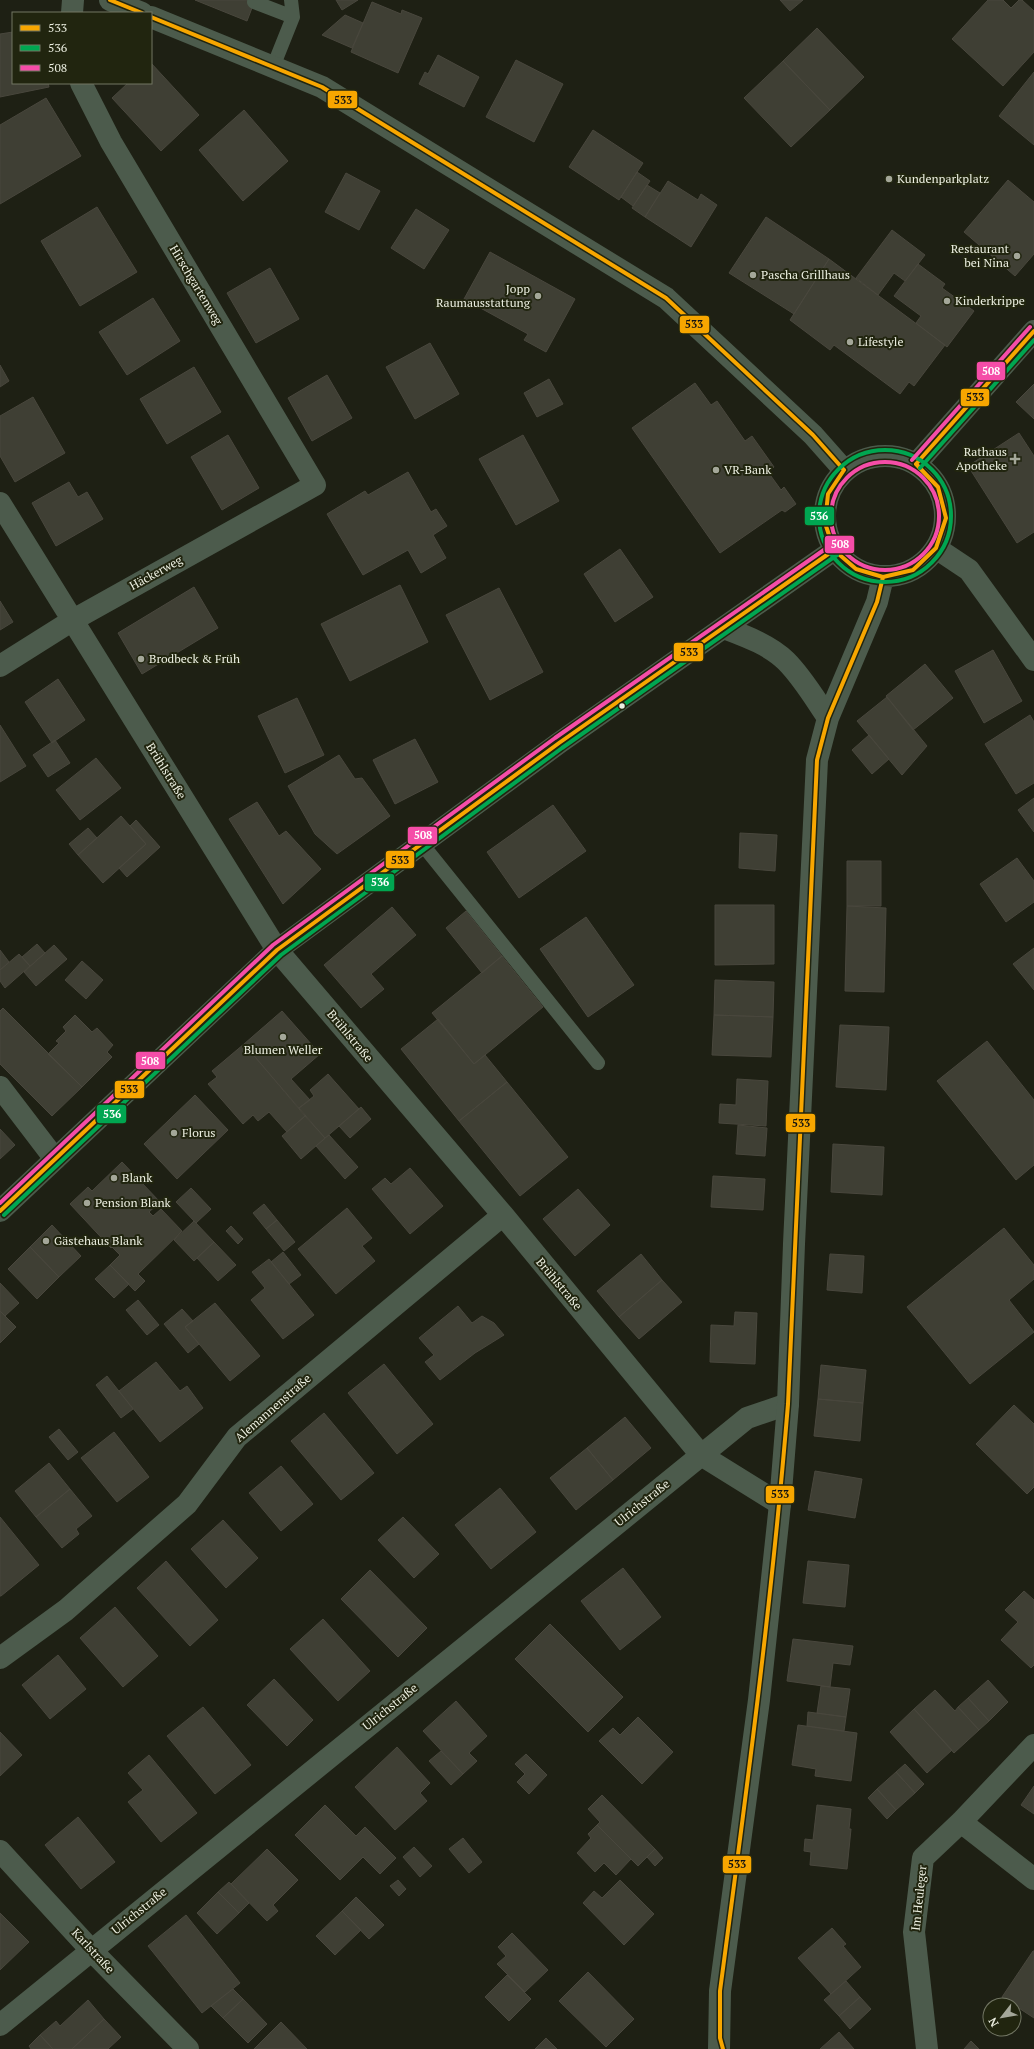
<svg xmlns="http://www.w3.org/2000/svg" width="1034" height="2049" font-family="'PT Serif',serif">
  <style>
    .building { fill: #3f3f34; stroke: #49473d }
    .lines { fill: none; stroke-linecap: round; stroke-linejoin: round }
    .service { stroke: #4c5b4c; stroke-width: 14 }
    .minor { stroke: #4c5b4c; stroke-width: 22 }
    .tertiary { stroke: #4c5b4c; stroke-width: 22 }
    .bus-1-casing { stroke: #21250f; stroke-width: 7 }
    .bus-2-casing { stroke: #21250f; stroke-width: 7 }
    .bus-3-casing { stroke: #21250f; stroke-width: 7 }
    .bus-1 { stroke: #f7a600; stroke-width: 4 }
    .bus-2 { stroke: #00a651; stroke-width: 4 }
    .bus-3 { stroke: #f54da8; stroke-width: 4 }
    .poi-dot { fill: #a4a799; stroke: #21250f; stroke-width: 1.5 }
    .bus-dot { fill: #ecefe1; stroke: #21250f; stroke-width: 1.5 }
    .labels { text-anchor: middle; stroke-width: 4; stroke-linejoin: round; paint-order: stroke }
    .poi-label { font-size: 12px; fill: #ecefe1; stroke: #21250f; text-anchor: start }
    .street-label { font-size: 12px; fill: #ecefe1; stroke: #21250f }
    .line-badge { stroke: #21250f; stroke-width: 1.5 }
    .badge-label { font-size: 11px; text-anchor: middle; font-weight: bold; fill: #fff }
    .pale-badge-label { font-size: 11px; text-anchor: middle; font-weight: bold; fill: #111 }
  </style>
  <rect width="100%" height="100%" fill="#1e2014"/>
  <path class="building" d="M195,0H255L247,21Z
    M336,0H358L342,10Z
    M780,0H803L790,11Z
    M988,0H1003L1011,8L1019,0H1022L1034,11V52L1003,86L952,39Z
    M372,2L401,14L402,10L422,18L398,73L351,52Z
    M345,15L363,23L352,48L322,35Z
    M817,28L864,77L830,110L783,61Z
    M13,32V83H48L49,87L0,97V34Z
    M438,55L479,77L464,107L419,84L425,72L428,74Z
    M516,60L563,84L534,142L486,117Z
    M783,61L830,110L791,147L744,98Z
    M151,63L199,115L161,151L112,98L128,83H151Z
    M1034,72V145L999,116Z
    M46,98L81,156L0,204V125Z
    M244,110L288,161L243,201L199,150Z
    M593,130L643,163L619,200L569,167Z
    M637,172L650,181L633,206L621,197Z
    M346,173L380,191L359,230L325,212Z
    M1008,180L1034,202V254L1015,276L964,232Z
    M668,181L698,200L701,194L717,205L691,247L645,217Z
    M647,185L660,193L645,217L632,208Z
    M97,207L137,272L80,306L41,241Z
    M416,209L449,230L424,269L391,248Z
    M766,217L829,259L794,314L729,273Z
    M892,230L925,255L905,281L894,273L878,295L856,278Z
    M490,252L575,299L546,352L524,340L528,334L464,299Z
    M829,259L945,345L914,386L909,382L900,394L834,345L830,350L790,320Z
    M918,264L945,284L942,288L974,311L947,347L916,323L921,316L894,296Z
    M270,268L299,319L256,343L227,293Z
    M153,298L180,341L127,375L99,332Z
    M430,343L459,394L415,419L386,367Z
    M0,365L9,381L0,387Z
    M194,367L221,412L167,444L140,399Z
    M327,375L352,418L312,441L288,398Z
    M549,379L563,404L537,417L524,393Z
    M695,383L711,405L717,401L745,441L752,436L774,467L768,472L781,490L784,487L796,504L785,512L782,510L720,553L632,428Z
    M1034,384V419L1016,402Z
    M33,397L65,453L15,482L0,456V416Z
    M1019,433L1034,456V532L1017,543L968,466Z
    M228,435L259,488L222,510L191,457Z
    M523,435L559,501L516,525L479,459Z
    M408,472L431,512L436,509L447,526L433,535L446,558L421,573L408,550L363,575L327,514L365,491L368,495Z
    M69,482L78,497L87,492L103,519L56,546L32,503Z
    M620,549L653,597L615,622L584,574Z
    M400,585L428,642L350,681L321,624Z
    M194,587L218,628L142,674L118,633Z
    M499,588L543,672L490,700L446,615Z
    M0,601L13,622L0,630Z
    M993,650L1022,701L984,723L955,671Z
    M925,664L953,698L913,730L886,696Z
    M58,679L85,720L52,743L25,702Z
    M887,697L927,746L902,775L857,721Z
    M297,698L324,755L285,773L258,716Z
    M1030,715L1034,722V783L1016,794L985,744Z
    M0,725L26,766L0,782Z
    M869,735L889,759L872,774L852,750Z
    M415,739L438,782L395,804L373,760Z
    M55,740L70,763L48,777L33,755Z
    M339,755L355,779L362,778L390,816L337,854L315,834L288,786Z
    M96,758L121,788L80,820L56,790Z
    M1034,798V832L1018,810Z
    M257,802L279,836L286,831L321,869L283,904L229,819Z
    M553,805L586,851L519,898L487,852Z
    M121,816L146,844L103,883L78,855Z
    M136,820L160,847L127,877L119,868L146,844L130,826Z
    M88,828L97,838L78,855L69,844Z
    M740,833L777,835L775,871L739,868Z
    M1017,858L1034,881V902L1006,922L980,884Z
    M847,861H881V906H847Z
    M715,905H774V964L715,965Z
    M847,906L886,908L884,992L845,991Z
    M392,907L416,935L371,974L384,989L361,1008L324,965Z
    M466,911L502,956L482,973L446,928Z
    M586,917L634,985L588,1017L540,949Z
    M37,944L45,953L30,966L22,957Z
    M54,945L67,959L36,986L24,972Z
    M1034,948V990L1013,964Z
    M0,950L9,962L0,970Z
    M19,954L30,966L5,988L0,981V970Z
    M502,956L543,1007L474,1064L432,1013Z
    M82,961L103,980L86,999L65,980Z
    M715,980L774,982L773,1017L714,1015Z
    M3,1008L82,1087L52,1116L0,1064V1011Z
    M282,1011L320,1054L291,1079L310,1100L299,1108L244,1044Z
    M75,1015L92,1032L97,1028L113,1045L107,1052L112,1057L82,1087L48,1054L59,1043L56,1041L66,1031L63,1027Z
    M714,1015L773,1017L771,1057L712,1055Z
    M438,1019L474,1064L485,1055L507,1082L459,1121L401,1049Z
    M840,1025L889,1027L886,1090L836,1087Z
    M987,1041L1034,1100V1165L1016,1180L937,1081Z
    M244,1044L305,1116L287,1132L269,1112L258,1121L253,1115L243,1124L208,1084L217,1077L212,1071Z
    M328,1074L359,1109L325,1138L299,1108L314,1096L310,1090Z
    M737,1079L768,1081L766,1126L719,1123L720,1104L736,1105Z
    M507,1082L568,1157L520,1196L459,1121Z
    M195,1095L228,1130L177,1179L144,1144Z
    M361,1107L371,1119L350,1138L339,1126Z
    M305,1116L325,1138L301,1159L282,1136Z
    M738,1125L767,1128L765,1156L736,1154Z
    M0,1129L15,1145L0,1159Z
    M329,1135L358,1167L345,1179L316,1146Z
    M833,1144L884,1147L882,1195L831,1192Z
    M122,1162L160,1202L149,1212L153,1216L161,1209L182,1231L138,1274L145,1281L135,1291L110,1265L120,1255L112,1247L111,1248L70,1204L88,1187L92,1191Z
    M410,1168L443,1206L410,1234L372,1189L385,1178L391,1184Z
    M713,1176L765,1179L763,1210L711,1207Z
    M191,1188L211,1209L196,1223L176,1202Z
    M578,1189L610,1225L575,1256L543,1219Z
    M264,1204L277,1220L266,1229L253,1213Z
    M347,1208L372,1238L362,1246L375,1261L336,1294L298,1249Z
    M277,1220L295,1242L284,1251L266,1229Z
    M194,1221L214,1242L194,1261L174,1240Z
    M52,1225L81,1256L59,1277L30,1247Z
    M231,1226L243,1239L238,1244L226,1231Z
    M1004,1228L1034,1265V1279L1009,1300L1034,1332L970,1384L907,1307Z
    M214,1242L236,1265L218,1281L197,1258Z
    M30,1247L59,1277L37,1299L8,1269Z
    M283,1252L301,1275L289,1284L271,1262Z
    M641,1254L662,1280L619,1317L597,1291Z
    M830,1254L864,1256L862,1293L827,1290Z
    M269,1259L314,1315L283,1339L251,1300L265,1288L252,1272Z
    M110,1265L129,1284L114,1298L95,1279Z
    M662,1280L682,1302L639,1339L619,1317Z
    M0,1283L19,1303L5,1316L0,1311Z
    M138,1300L159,1325L147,1335L126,1310Z
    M215,1303L260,1356L230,1381L185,1327Z
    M458,1306L472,1323L482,1316L494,1323L504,1335L475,1353L440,1380L425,1362L434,1355L419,1338Z
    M182,1309L193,1321L185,1327L199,1344L188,1353L164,1324Z
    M0,1311L16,1327L0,1343Z
    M735,1312L757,1313L755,1364L710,1362L711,1325L734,1326Z
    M156,1362L180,1391L187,1386L203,1408L160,1442L119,1391Z
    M384,1364L433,1424L397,1454L348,1393Z
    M821,1365L866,1370L863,1403L818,1399Z
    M107,1376L133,1409L121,1418L96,1385Z
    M818,1399L863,1403L860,1441L814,1436Z
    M1014,1405L1034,1424V1487L1027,1494L976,1444Z
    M324,1413L374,1473L341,1500L291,1441Z
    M625,1417L651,1448L613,1480L587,1448Z
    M59,1429L78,1452L68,1460L49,1437Z
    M114,1432L149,1477L117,1502L81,1458Z
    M587,1448L613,1480L576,1510L550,1478Z
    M49,1463L70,1489L36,1517L15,1491Z
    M281,1466L313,1504L281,1531L249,1493Z
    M815,1471L862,1479L855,1518L808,1510Z
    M500,1488L536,1532L491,1569L455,1525Z
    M70,1489L92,1516L76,1529L79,1534L62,1548L36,1517Z
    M0,1517L39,1565L1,1596H0Z
    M403,1517L439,1554L414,1578L378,1540Z
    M223,1520L258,1558L226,1588L191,1549Z
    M166,1561L218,1620L190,1646L137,1588Z
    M808,1561L849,1565L845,1607L803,1603Z
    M623,1568L661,1617L620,1650L581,1601Z
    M370,1570L427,1628L398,1657L341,1599Z
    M1024,1591L1034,1600V1665L1031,1668L1001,1640L1018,1622L1005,1610Z
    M115,1607L158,1656L123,1687L80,1638Z
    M323,1619L370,1671L338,1701L290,1649Z
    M550,1624L623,1697L588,1732L515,1659Z
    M793,1639L853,1646L850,1665L833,1663L830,1687L787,1681Z
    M58,1655L86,1689L50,1719L22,1685Z
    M274,1679L313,1720L287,1746L247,1705Z
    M988,1680L1008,1702L989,1721L968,1698Z
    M821,1686L850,1689L846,1717L817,1713Z
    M935,1690L955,1711L958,1707L979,1730L954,1753L914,1709Z
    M968,1698L989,1721L979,1730L958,1707Z
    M456,1701L487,1736L469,1753L477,1761L463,1774L423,1731Z
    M203,1707L251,1765L215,1794L167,1736Z
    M914,1709L952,1750L927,1773L890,1732Z
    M808,1712L846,1717L844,1731L807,1726Z
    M638,1717L673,1752L642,1784L599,1741L613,1728L620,1735Z
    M798,1725L857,1733L851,1781L815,1776L816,1769L792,1765Z
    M0,1732L22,1755L0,1776Z
    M397,1747L430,1783L420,1793L427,1801L395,1830L355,1787Z
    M441,1751L463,1774L451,1785L429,1761Z
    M526,1754L547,1775L529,1794L517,1782L525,1774L515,1764Z
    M149,1755L197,1813L161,1842L128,1802L143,1790L128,1773Z
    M905,1764L924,1784L915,1793L896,1772Z
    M896,1772L915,1793L896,1810L877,1789Z
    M1034,1786V1814L1021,1805Z
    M877,1789L896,1810L887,1819L868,1798Z
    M602,1795L655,1849L638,1866L597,1825L600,1822L588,1809Z
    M325,1805L356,1836L365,1827L396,1858L380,1874L363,1857L340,1880L295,1835Z
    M817,1805L851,1809L849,1829H851L847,1869L810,1865L811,1852L804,1851L805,1839L813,1840Z
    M78,1817L115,1862L81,1889L45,1845Z
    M597,1825L631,1859L616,1875L604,1863L595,1872L577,1853L591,1838L588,1834Z
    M463,1838L482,1862L469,1873L449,1849Z
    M414,1847L432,1866L420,1877L403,1857Z
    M267,1849L298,1880L273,1905L278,1911L267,1921L231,1884Z
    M655,1849L663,1858L655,1866L647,1857Z
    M398,1880L406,1889L399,1896L390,1886Z
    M620,1880L654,1914L624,1945L583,1903L594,1891L602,1898Z
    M229,1882L249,1903L239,1913L218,1892Z
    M218,1892L239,1913L217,1934L197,1913Z
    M356,1897L384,1925L369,1939L342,1911Z
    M342,1911L361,1930L335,1955L316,1936Z
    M0,1913L29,1942L0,1970Z
    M186,1915L240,1983L202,2013L148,1946Z
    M832,1928L846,1944L843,1946L861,1967L831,1994L798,1958Z
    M512,1933L548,1970L525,1992L497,1964L506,1956L498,1947Z
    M1033,1951H1034V2018L1002,1997Z
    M588,1972L634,2019L606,2047L559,2001Z
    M507,1975L531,1999L509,2021L485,1997Z
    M846,1981L860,1997L839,2016L824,2000Z
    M233,1989L243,1999L223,2018L211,2006Z
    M860,1997L871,2009L850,2029L839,2016Z
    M243,1999L267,2024L248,2043L223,2018Z
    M88,2000L104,2019L72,2049H53L40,2035L56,2021L60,2026Z
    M104,2019L121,2037L108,2049H72Z
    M281,2022L307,2049H254Z
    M839,2032L854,2049H820Z
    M40,2035L53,2049H31L29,2046Z
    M546,2038L557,2049H535Z
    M971,2041L979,2049H964Z"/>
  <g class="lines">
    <path class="service" d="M291,0L293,17
      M254,2L293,17L273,67
      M422,844L598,1063"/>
    <path class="minor" d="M72,13L73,0
      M916,464L1034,331
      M0,503L277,950L503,1215L701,1455L780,1504
      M0,666L73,620L315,485L111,142L81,83
      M0,1087L55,1159
      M0,1658L66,1610L187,1504L237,1437L503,1215
      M961,1822L1034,1879
      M0,1851L91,1950L188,2049
      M0,2025L747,1418L788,1404
      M927,2049L914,1932L923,1858L961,1822L1034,1745"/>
    <path class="tertiary" d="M110,0L142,13
      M151,17L322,87L666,298L813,435L844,470
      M825 516a60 60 0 1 1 120 0a60 60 0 1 1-120 0Z
      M936,548L969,570L1034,660
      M724,628C745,636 770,645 786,661C803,678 815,699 828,718
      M0,1211L277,950L559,743L834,550
      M719,2049L720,1991L759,1700L780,1504L788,1404L794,1244L817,760L828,718L877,602L883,577"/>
    <g class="bus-1-casing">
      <path id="bus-1" d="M110,0L142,13
        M151,17L322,87L666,298L813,435L844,470
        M916,464L1034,331
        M844,470L828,494L825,523L834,550L856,569L883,577L913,570L936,548L946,518L938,487L916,464
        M0,1211L277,950L559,743L834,550
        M723,2049L720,2038V1991C746,1796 772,1601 788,1404L817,760L828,718L877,602L883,577"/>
    </g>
    <g class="bus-2-casing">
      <path id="bus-2" d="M819 516a66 66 0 1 1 132 0a66 66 0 1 1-132 0Z
        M920,468L1034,340
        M4,1215L281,955L562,748L837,555"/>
    </g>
    <g class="bus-3-casing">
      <path id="bus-3" d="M912,460L1030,327
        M831 516a54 54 0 1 1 108 0a54 54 0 1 1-108 0Z
        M0,1203L273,945L555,738L831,545"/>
    </g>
    <use href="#bus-1" class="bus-1"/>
    <use href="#bus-2" class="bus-2"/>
    <use href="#bus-3" class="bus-3"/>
  </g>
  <g class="poi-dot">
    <circle cx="889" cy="179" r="4"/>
    <circle cx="1017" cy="256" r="4"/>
    <circle cx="753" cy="275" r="4"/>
    <circle cx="538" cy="296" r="4"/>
    <circle cx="947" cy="301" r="4"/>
    <circle cx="850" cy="342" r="4"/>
    <path d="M1013 453h4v4h4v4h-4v4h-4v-4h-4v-4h4z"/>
    <circle cx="716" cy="470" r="4"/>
    <circle cx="141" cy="659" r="4"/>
    <circle cx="283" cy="1037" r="4"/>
    <circle cx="174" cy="1133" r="4"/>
    <circle cx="114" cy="1178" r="4"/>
    <circle cx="87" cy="1203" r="4"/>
    <circle cx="46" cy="1241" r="4"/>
  </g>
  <circle class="bus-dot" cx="622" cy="706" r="3.5"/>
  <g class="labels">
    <g class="poi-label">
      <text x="897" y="183">Kundenparkplatz</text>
      <text x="1009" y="253" text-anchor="end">Restaurant<tspan x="1009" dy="14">bei Nina</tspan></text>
      <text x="761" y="279">Pascha Grillhaus</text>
      <text x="530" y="293" text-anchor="end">Jopp<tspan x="530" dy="14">Raumausstattung</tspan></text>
      <text x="955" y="305">Kinderkrippe</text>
      <text x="858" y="346">Lifestyle</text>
      <text x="1007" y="456" text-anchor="end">Rathaus<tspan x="1007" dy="14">Apotheke</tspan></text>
      <text x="724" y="474">VR-Bank</text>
      <text x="149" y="663">Brodbeck &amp; Früh</text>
      <text x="283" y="1054" text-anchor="middle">Blumen Weller</text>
      <text x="182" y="1137">Florus</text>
      <text x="122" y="1182">Blank</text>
      <text x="95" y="1207">Pension Blank</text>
      <text x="54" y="1245">Gästehaus Blank</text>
    </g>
    <g class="street-label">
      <text transform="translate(196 285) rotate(59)" y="4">Hirschgartenweg</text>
      <text transform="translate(156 573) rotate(-29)" y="4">Häckerweg</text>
      <text transform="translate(166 771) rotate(58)" y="4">Brühlstraße</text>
      <text transform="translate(350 1036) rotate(50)" y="4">Brühlstraße</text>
      <text transform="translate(559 1284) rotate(50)" y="4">Brühlstraße</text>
      <text transform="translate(273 1408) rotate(-41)" y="4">Alemannenstraße</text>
      <text transform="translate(642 1503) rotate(-39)" y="4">Ulrichstraße</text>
      <text transform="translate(390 1707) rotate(-39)" y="4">Ulrichstraße</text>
      <text transform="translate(919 1898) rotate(-84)" y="4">Im Heuleger</text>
      <text transform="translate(139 1911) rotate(-39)" y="4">Ulrichstraße</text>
      <text transform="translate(93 1951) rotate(47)" y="4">Karlstraße</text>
    </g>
  </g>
  <g class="line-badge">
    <rect x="327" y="90" width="31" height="19" rx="4" fill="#f7a600"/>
    <rect x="679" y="315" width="31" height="19" rx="4" fill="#f7a600"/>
    <rect x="976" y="361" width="30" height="20" rx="4" fill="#f54da8"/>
    <rect x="960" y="388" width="30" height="19" rx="4" fill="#f7a600"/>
    <rect x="804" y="506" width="31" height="20" rx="4" fill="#00a651"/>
    <rect x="824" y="535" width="31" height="19" rx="4" fill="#f54da8"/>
    <rect x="673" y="642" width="31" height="20" rx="4" fill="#f7a600"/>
    <rect x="407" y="826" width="31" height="19" rx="4" fill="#f54da8"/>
    <rect x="385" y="850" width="30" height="19" rx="4" fill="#f7a600"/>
    <rect x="364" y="873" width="31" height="19" rx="4" fill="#00a651"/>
    <rect x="135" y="1051" width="31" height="19" rx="4" fill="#f54da8"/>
    <rect x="114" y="1080" width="31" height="19" rx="4" fill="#f7a600"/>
    <rect x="96" y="1104" width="31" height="20" rx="4" fill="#00a651"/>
    <rect x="785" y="1113" width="31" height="20" rx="4" fill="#f7a600"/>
    <rect x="765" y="1485" width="30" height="19" rx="4" fill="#f7a600"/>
    <rect x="722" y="1855" width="30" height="19" rx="4" fill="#f7a600"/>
  </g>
  <g class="badge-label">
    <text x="991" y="375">508</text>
    <text x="819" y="520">536</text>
    <text x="840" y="548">508</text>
    <text x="423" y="839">508</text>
    <text x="380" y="886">536</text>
    <text x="150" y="1065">508</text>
    <text x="112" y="1118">536</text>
  </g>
  <g class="pale-badge-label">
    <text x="343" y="104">533</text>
    <text x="694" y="328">533</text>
    <text x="975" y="401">533</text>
    <text x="689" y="656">533</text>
    <text x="400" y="864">533</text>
    <text x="129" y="1093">533</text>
    <text x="801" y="1127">533</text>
    <text x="780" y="1498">533</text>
    <text x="737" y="1868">533</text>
  </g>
  <rect x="12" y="12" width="140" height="72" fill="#21250f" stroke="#727663"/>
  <rect x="20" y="25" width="20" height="6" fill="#f7a600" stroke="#727663"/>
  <text x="48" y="32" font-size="12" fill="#ecefe1">533</text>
  <rect x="20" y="45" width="20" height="6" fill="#00a651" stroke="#727663"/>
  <text x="48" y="52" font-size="12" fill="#ecefe1">536</text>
  <rect x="20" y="65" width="20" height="6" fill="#f54da8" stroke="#727663"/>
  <text x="48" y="72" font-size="12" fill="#ecefe1">508</text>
  <g transform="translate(1002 2017) rotate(239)"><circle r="19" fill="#21250f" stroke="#727663"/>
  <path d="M0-3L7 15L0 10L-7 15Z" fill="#a4a799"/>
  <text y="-6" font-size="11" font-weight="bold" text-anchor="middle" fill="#ecefe1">N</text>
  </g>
</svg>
